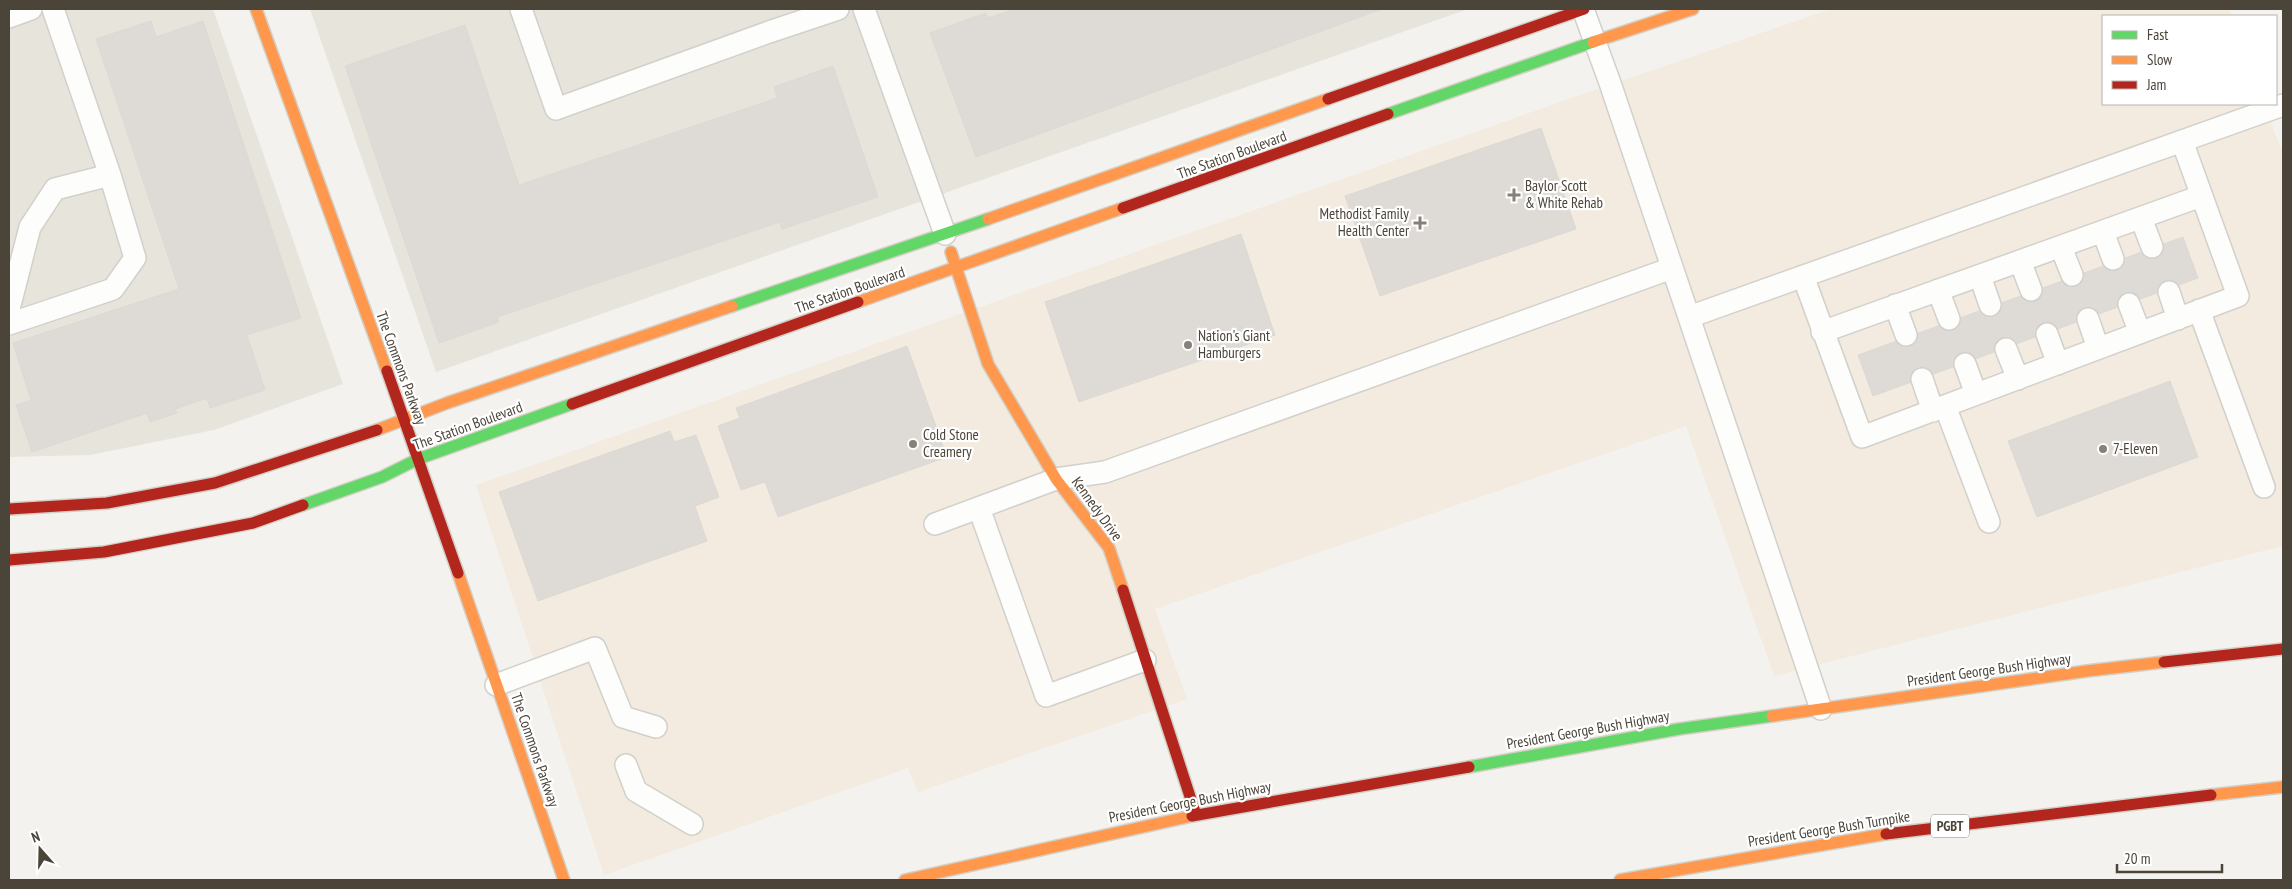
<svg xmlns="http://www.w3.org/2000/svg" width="2292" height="889" font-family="'PT Sans Narrow',sans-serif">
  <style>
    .residential { fill: #e7e4dc }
    .commercial { fill: #f3ebdf }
    .building { fill: #dedbd6; stroke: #dcd9d4 }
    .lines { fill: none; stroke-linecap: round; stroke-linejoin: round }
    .lane-casing { stroke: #d2d0cb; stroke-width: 24 }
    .fast-casing { stroke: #d3cfc5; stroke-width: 14 }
    .slow-casing { stroke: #d3cfc5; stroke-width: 14 }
    .jam-casing { stroke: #d3cfc5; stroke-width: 14 }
    .lane { stroke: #fdfdfc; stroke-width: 21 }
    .fast { stroke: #63d668; stroke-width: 11 }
    .slow { stroke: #ff974d; stroke-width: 11 }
    .jam { stroke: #b3261e; stroke-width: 11 }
    .poi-dot { fill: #868178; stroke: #fff; stroke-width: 2 }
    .labels { text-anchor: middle; stroke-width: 4.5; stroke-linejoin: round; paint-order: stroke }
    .shield { fill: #fff; stroke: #817c74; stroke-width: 1 }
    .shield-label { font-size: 14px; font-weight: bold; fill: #4b4439 }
    .street-label { font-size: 15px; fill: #4b4439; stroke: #fff }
    .poi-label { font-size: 15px; fill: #4b4439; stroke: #fff; text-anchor: start }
  </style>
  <rect width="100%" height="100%" fill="#f4f2ee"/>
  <path class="residential" d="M9,9H213L343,384L214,430L90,455L9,457Z
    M310,9H1468L436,372Z"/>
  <path class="commercial" d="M1831,9H2229L2232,16H2103V104H2264L2283,154V546L1774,676L1686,426L1155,609L1187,699L918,792L908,768L604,875L476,485L1574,97Z"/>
  <path class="building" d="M1015,9H1382L976,157L930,33L986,13L988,18Z
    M151,21L156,37L203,21L301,318L247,335L265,390L210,408L207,398L175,409L177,413L150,422L147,413L32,452L16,405L31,400L13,343L179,289L96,39Z
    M465,25L519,185L777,98L774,87L833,66L878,197L782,229L780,222L497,317L499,322L439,343L345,66Z
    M1541,128L1576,229L1380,296L1345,196Z
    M1241,234L1275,335L1079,402L1045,302Z
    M2183,237L2198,278L1873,396L1858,355Z
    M907,346L947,457L778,517L765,482L741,490L718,426L740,418L736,408Z
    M2170,381L2198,457L2037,517L2008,441Z
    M670,431L674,442L696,435L719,497L695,506L707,541L538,601L499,492Z"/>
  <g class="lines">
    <g class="lane-casing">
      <path id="lane" d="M521,9L556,109L769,32L838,9
        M864,9L945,234
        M1583,9L1610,83L1821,709
        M9,17L31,9
        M2141,218L2152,247
        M2103,232L2113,259
        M2061,247L2072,275
        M2020,261L2031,290
        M1803,276L1862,437L2238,296L2182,141
        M1980,276L1990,305
        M1938,290L1949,319
        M2169,292L2178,319
        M2129,304L2140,333
        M1895,305L1906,335
        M9,309L30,227L55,189L110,175
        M2199,310L2264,487
        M1689,317L2283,105
        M2088,319L2098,348
        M9,324L113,289L135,258L110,175L53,9
        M1822,332L2201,196
        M2047,334L2058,364
        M2006,349L2018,379
        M1965,364L1976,394
        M1922,379L1933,411
        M1945,406L1989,522
        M979,508L1046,696L1145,660
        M935,524L1056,479L1105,472L1672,268
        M496,685L595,648L623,717L656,727
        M626,765L636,791L692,824"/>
    </g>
    <g class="fast-casing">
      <path id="fast" d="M1388,114L1593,42
        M732,306L988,219
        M303,505L382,477L418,459L572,404
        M1469,767L1679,729L1772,716"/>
    </g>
    <g class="slow-casing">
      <path id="slow" d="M256,9L387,371
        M1593,42L1693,9
        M988,219L1328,99
        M951,252L988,364L1056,479L1109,548L1123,590
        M858,302L1123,208
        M377,430L447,403L732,306
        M458,573L564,880
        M1772,716L2087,671L2164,662
        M2211,795L2283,787
        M905,880L1192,816
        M1620,880L1886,834"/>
    </g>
    <g class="jam-casing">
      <path id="jam" d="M1328,99L1584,9
        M1123,208L1388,114
        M387,371L458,573
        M572,404L858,302
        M9,509L107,503L215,483L377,430
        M9,560L104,552L253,523L303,505
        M1123,590L1196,815
        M2164,662L2283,649
        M1192,816L1469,767
        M1886,834L2211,795"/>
    </g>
    <use href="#lane" class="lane"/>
    <use href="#fast" class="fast"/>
    <use href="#slow" class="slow"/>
    <use href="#jam" class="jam"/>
  </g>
  <g class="poi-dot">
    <path d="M1511.5 187.5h5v5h5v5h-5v5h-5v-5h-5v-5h5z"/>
    <path d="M1417.5 215.5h5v5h5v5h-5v5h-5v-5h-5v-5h5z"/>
    <circle cx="1188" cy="345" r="5"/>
    <circle cx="913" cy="444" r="5"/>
    <circle cx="2103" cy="449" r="5"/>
  </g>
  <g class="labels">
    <rect class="shield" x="1931" y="814.5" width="38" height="23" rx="4"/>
    <g class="shield-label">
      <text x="1950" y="831">PGBT</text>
    </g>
    <g class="street-label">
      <text transform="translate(1232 155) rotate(-20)" y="5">The Station Boulevard</text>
      <text transform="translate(850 290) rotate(-19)" y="5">The Station Boulevard</text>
      <text transform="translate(401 368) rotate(70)" y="5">The Commons Parkway</text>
      <text transform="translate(468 426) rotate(-20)" y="5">The Station Boulevard</text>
      <text transform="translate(1097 509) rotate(54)" y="5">Kennedy Drive</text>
      <text transform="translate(1989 670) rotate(-8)" y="5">President George Bush Highway</text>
      <text transform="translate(1588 730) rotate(-10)" y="5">President George Bush Highway</text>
      <text transform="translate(535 750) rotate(71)" y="5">The Commons Parkway</text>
      <text transform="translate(1190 802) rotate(-11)" y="5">President George Bush Highway</text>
      <text transform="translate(1829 829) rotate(-9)" y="5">President George Bush Turnpike</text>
    </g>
    <g class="poi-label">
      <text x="1525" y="191">Baylor Scott<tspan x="1525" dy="17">&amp; White Rehab</tspan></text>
      <text x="1409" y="219" text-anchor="end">Methodist Family<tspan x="1409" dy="17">Health Center</tspan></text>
      <text x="1198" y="341">Nation's Giant<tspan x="1198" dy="17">Hamburgers</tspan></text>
      <text x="923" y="440">Cold Stone<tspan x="923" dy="17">Creamery</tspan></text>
      <text x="2113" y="454">7-Eleven</text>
    </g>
  </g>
  <rect width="2292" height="889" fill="none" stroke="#4b4439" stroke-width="20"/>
  <rect x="2102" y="15" width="175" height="90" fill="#ffffff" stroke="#b7b4b0"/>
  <rect x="2112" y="31" width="25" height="8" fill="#63d668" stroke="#b7b4b0"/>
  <text x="2147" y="40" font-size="15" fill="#4b4439">Fast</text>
  <rect x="2112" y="56" width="25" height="8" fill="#ff974d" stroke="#b7b4b0"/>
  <text x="2147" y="65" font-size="15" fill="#4b4439">Slow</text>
  <rect x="2112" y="81" width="25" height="8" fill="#b3261e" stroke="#b7b4b0"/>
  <text x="2147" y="90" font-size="15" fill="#4b4439">Jam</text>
  <g transform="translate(40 849) rotate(340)" stroke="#ffffff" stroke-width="4" paint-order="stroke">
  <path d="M0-4L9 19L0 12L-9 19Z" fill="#4b4439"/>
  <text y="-8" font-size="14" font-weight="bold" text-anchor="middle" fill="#4b4439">N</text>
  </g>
  <path d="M2117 864v8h105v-8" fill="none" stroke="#4b4439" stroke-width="2.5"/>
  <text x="2124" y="864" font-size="15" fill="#4b4439" stroke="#ffffff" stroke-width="4" paint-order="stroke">20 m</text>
</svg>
